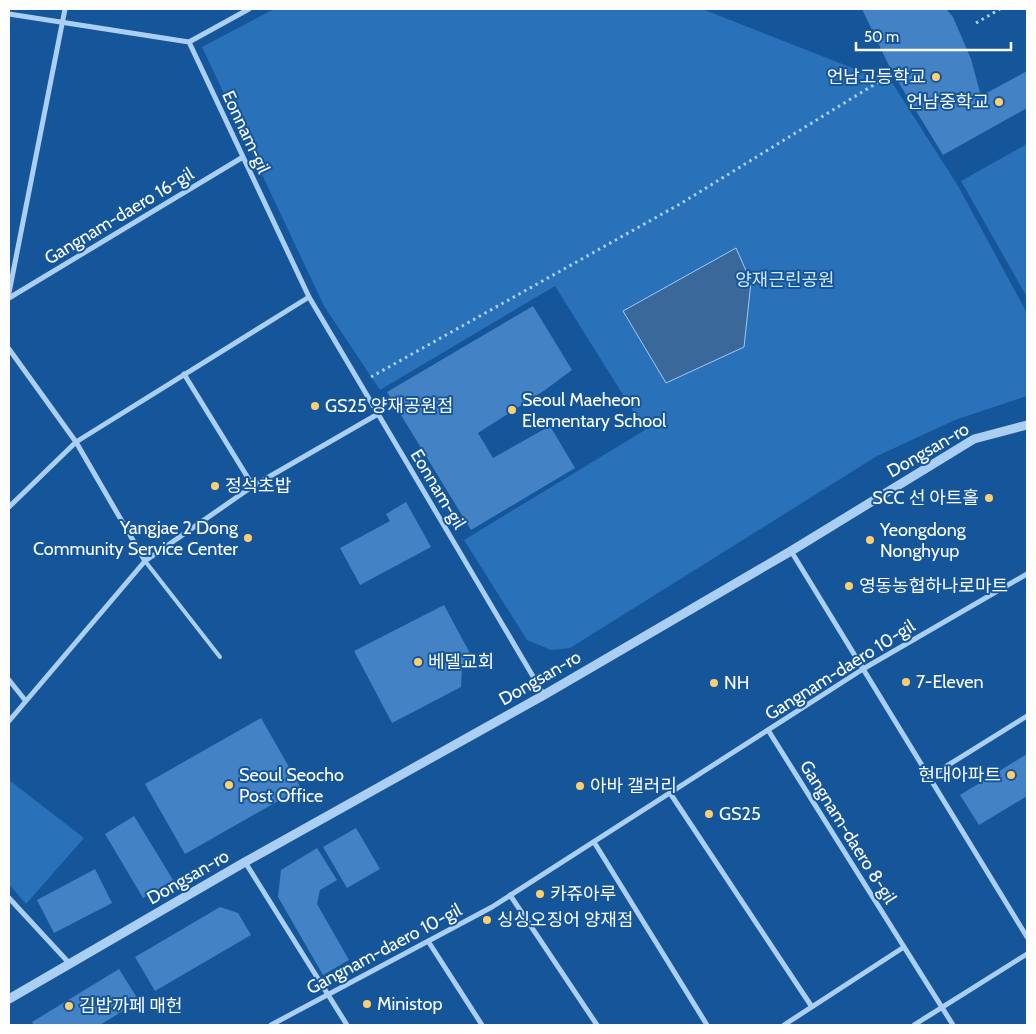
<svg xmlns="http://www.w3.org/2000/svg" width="1036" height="1034" font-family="Cabin,'Noto Sans KR',sans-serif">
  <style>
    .green { fill: #2971b9 }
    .water { fill: #3a689a; stroke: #9ecaf5 }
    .building { fill: #4382c4 }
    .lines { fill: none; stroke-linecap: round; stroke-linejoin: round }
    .path { stroke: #abcff3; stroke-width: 3; stroke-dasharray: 2.5 4; stroke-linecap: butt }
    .service { stroke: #abcff3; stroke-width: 4 }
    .minor { stroke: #abcff3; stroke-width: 5 }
    .tertiary { stroke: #abcff3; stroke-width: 9 }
    .poi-dot { fill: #ffce6d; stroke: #15569b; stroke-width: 2 }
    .labels { text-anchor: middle; stroke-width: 4; stroke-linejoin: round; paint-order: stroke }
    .poi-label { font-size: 18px; fill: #fff; stroke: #15569b; text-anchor: start }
    .street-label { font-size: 18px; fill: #fff; stroke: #15569b }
    .park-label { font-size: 18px; fill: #d3e8fd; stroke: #15569b }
  </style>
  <rect width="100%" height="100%" fill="#15569b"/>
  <path class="green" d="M274,9H702L893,84L958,186L1027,313V396L955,420L877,456L570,648L551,650L527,640L464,540L645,430L555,286L380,390L324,306L202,47Z
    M1027,144V297L961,181Z
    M9,780L84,838L26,904L9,884Z"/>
  <path class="water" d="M736,248L751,282L744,347L666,383L623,311Z"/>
  <path class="building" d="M862,9H946L953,17L971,59L981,96L1027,71V108L943,155L891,70Z
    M533,306L572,370L545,390L478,433L493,458L550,426L575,468L471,530L387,392Z
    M406,502L431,547L360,585L340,548L390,521L386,514Z
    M444,605L472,657L462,667L461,687L392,723L354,651Z
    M261,718L301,788L185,854L145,784Z
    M1027,754V796L979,825L960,795Z
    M134,816L173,880L143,898L105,834Z
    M356,828L380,869L347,888L323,847Z
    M317,848L337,880L320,890L317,904L349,960L323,975L278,897L281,870Z
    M95,869L112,903L54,933L37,900Z
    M220,907L238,913L251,935L155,991L135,957Z
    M119,969L139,1001L100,1025H34L32,1022Z"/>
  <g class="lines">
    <path class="path" d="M976,23L1000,9
      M371,377L680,204L880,81"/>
    <path class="service" d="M145,561L220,657"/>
    <path class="minor" d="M9,14L189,42
      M189,42L309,297L544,695
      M189,42L249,9
      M9,293L65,9
      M9,298L243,157
      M9,349L76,442L145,561
      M184,374L253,486
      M9,507L76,442L309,297
      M791,551L1027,937
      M9,680L25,700
      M9,721L145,561L253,486L378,414
      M768,730L953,1025
      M929,777L1027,716
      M670,793L812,1007
      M594,842L707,1025
      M245,862L347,1025
      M510,895L597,1025
      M9,898L70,964
      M428,941L482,1025
      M271,1025L492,907L863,669L1027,574
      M784,1025L904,947
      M914,1025L1027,954"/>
    <path class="tertiary" d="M9,999L245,862L544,695L791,551L974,439L1027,425"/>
  </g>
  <g class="poi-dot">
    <circle cx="936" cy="77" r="5"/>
    <circle cx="999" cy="102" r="5"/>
    <circle cx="315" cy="406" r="5"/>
    <circle cx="512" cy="410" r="5"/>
    <circle cx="215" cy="486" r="5"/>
    <circle cx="989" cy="498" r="5"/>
    <circle cx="248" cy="538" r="5"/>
    <circle cx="870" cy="540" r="5"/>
    <circle cx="849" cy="586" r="5"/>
    <circle cx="418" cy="662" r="5"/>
    <circle cx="906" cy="682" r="5"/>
    <circle cx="714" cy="683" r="5"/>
    <circle cx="1011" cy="775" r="5"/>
    <circle cx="229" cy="785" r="5"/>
    <circle cx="580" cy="786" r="5"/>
    <circle cx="709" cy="814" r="5"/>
    <circle cx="540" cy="894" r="5"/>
    <circle cx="487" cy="920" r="5"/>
    <circle cx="367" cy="1004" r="5"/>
    <circle cx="69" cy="1006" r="5"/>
  </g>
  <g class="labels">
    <g class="poi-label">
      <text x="926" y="83" text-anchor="end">언남고등학교</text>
      <text x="989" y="108" text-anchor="end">언남중학교</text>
      <text x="522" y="406">Seoul Maeheon<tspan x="522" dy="21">Elementary School</tspan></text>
      <text x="325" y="412">GS25 양재공원점</text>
      <text x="225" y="492">정석초밥</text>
      <text x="979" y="504" text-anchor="end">SCC 선 아트홀</text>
      <text x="238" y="534" text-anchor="end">Yangjae 2 Dong<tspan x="238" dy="21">Community Service Center</tspan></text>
      <text x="880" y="536">Yeongdong<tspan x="880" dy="21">Nonghyup</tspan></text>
      <text x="859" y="592">영동농협하나로마트</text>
      <text x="428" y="668">베델교회</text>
      <text x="916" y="688">7-Eleven</text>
      <text x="724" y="689">NH</text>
      <text x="239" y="781">Seoul Seocho<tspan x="239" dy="21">Post Office</tspan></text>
      <text x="1001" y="781" text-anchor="end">현대아파트</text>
      <text x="590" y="792">아바 갤러리</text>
      <text x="719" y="820">GS25</text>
      <text x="550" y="900">카쥬아루</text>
      <text x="497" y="926">싱싱오징어 양재점</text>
      <text x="377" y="1010">Ministop</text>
      <text x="79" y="1012">김밥까페 매헌</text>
    </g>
    <g class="street-label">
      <text transform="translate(246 132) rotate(65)" y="6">Eonnam-gil</text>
      <text transform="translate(119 216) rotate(-31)" y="6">Gangnam-daero 16-gil</text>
      <text transform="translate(928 450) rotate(-30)" y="6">Dongsan-ro</text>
      <text transform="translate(438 489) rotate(59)" y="6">Eonnam-gil</text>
      <text transform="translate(840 670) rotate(-32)" y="6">Gangnam-daero 10-gil</text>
      <text transform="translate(540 678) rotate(-30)" y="6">Dongsan-ro</text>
      <text transform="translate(848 832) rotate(58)" y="6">Gangnam-daero 8-gil</text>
      <text transform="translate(188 877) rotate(-30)" y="6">Dongsan-ro</text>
      <text transform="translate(384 949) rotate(-28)" y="6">Gangnam-daero 10-gil</text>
    </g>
    <g class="park-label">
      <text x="785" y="286">양재근린공원</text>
    </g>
  </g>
  <rect width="1036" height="1034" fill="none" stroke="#ffffff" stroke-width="20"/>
  <path d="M856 42v8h155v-8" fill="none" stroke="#ffffff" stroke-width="2.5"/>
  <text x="864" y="42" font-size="15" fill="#ffffff" stroke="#15569b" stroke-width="4" paint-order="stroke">50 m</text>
</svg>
